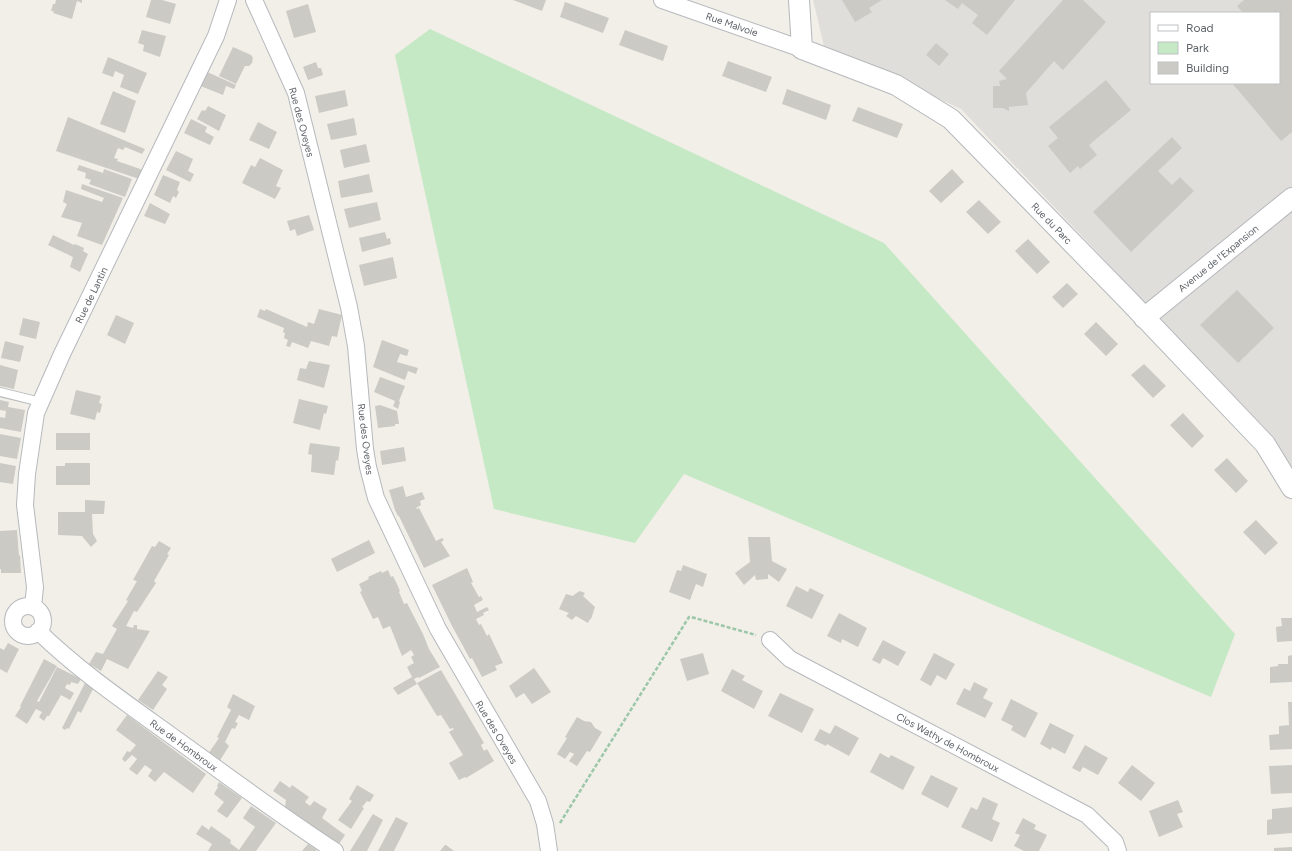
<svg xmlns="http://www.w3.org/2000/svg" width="1292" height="851" font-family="Figtree,sans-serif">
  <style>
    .industrial { fill: #e0deda; fill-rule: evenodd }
    .green { fill: #c5e8c5 }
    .building { fill: #cccac5 }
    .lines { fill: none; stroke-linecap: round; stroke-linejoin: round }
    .service-casing { stroke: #b5b8bc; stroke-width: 10 }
    .minor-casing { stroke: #b5b8bc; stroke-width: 18 }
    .tertiary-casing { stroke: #b5b8bc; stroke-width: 22 }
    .path { stroke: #9cc7a9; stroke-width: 2.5; stroke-dasharray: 4 2; stroke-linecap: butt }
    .service { stroke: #fff; stroke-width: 8 }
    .minor { stroke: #fff; stroke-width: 16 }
    .tertiary { stroke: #fff; stroke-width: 20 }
    .labels { text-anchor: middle; stroke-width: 3; stroke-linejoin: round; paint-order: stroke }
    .street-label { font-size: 10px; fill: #5f6368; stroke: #fff }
  </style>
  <rect width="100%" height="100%" fill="#f1efe8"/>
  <path class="industrial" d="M813,0H1292V473L1244,410L1099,254L961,109L824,46ZM1151,13H1279V83H1151Z"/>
  <path class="green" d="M430,29L884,243L1235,634L1211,697L684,474L635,543L494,509L395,55Z"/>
  <path class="building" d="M56,0H82V3L77,1L72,19L53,13L54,11H51L53,4H55Z
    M151,0H162L176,4L170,24L146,17Z
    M513,0H546L542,11Z
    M842,0H882L869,8L872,12L855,22Z
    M945,0H1015L987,35L972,23L978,15L962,3L958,9Z
    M1063,0H1083L1106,22L1063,70L1054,61L1026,93L1028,105L1009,107V111L1003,108H993V86H1000L999,81L1007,79L999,71Z
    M1244,0H1292V132L1281,141L1232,83H1279V13H1243L1237,6Z
    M565,2L609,18L603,33L560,17Z
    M308,4L316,32L294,38L286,11Z
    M142,30L166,36L160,57L143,51L144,45L138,43Z
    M625,30L668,46L663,61L619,45Z
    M936,43L949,54L939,66L926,55Z
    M233,47L251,55L253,58L252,63L249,66H245L236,84L219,76Z
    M108,57L147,73L138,94L120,87L124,75L115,71L113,77L102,73Z
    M728,61L772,77L766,92L722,76Z
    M316,62L318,68H321L323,75L308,80L303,67Z
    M205,71L236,85L234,89L226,86L223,95L198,85Z
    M1106,80L1131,110L1089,145L1097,155L1080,169L1078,166L1070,173L1048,146L1058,138L1049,127Z
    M787,89L831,105L826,120L782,104Z
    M345,90L348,106L319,113L315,96Z
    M113,91L136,101L125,133L100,124Z
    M208,106L226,115L219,131L197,119L202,110L205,111Z
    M858,107L903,124L897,138L852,121Z
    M68,117L145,149L142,154L125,147L123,150L118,148L114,158L118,159L117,161L143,170L139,179L56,151Z
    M354,118L357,135L331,140L327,124Z
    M191,119L207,127L205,132L214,137L210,145L184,133Z
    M258,122L277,132L269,149L249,140Z
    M1172,137L1182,148L1158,171L1172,185L1180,177L1194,191L1131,252L1093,212Z
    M366,144L370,162L344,168L340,150Z
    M176,151L193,159L188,171L194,174L190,182L166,170Z
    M260,158L283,170L276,186L281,188L275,199L242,183L251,165L255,167Z
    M79,165L103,173L104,169L132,179L125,197L89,184L91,180L85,178L86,173L77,170Z
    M952,169L964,182L941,203L929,191Z
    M369,174L373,192L341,198L338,181Z
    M163,175L180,182L177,190L179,192L176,198L173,196L170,203L154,195Z
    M82,184L123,198L102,245L77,236L82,223L61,217L67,204L63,202L66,190L102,202L104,198L81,189Z
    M979,200L1001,222L988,234L966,212Z
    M377,202L381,220L349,228L344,209Z
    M150,203L170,214L165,224L144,216Z
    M309,215L314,230L297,236L295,229L290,231L287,221Z
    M385,232L387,239L390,238L391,244L362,252L359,238Z
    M53,235L74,245L75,244L84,248L83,251L88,254L80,272L70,267L73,257L48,245Z
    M1028,239L1050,262L1037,274L1015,251Z
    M393,257L397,278L364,286L359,265Z
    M1067,283L1078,294L1063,308L1052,297Z
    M1237,290L1274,328L1238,363L1200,325Z
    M260,309L265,311L266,309L307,327L308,322L314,324L319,309L342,315L337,337L332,336L329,346L311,341L308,348L292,342L290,347L286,346L288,340L284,338L285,333L283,332L284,328L257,317Z
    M116,315L134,323L125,344L107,335Z
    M23,318L40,322L36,339L19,335Z
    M1096,322L1118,344L1106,356L1084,334Z
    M382,340L409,350L407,356L400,354L397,362L418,368L416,374L408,371L405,380L373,367Z
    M5,341L24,346L20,362L1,358Z
    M309,361L330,365L324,388L297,380L300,368L306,369Z
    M1144,364L1166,386L1153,398L1131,375Z
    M0,365L18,370L14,389L0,386Z
    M380,377L405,386L399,401L400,402L398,409L393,406L395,401L374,392Z
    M76,390L101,396L99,403L102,404L100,413L97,412L95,420L70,414Z
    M299,399L328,406L326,414L324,413L320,430L293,423Z
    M0,400L9,402L8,407L25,410L21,432L0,428V417L5,418L6,411L0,410Z
    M380,405L397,411L399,424H395V426L378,428L375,406Z
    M1183,413L1204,436L1192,448L1170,425Z
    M56,433H90V450H56Z
    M0,434L21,438L17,459L0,456Z
    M310,443L340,447L338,461L336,460L334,475L311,472L312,455L308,454Z
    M404,447L406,461L382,465L380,451Z
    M1227,458L1248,481L1236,493L1214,470Z
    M0,463L16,466L13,484L0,482Z
    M65,463H90V485H56V466H65Z
    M403,486L406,497L422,492L425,499L420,501L421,505L416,508L417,509L419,508L436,541L442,538L444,540L441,542L450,556L424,568L399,516H398L395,510L389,490Z
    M85,500L105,501L104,514H92L93,534L97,541L91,547L82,536L58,535V512H85Z
    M1256,520L1278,543L1265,555L1243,532Z
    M17,530L19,556L20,555L21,573H1V569H0V531Z
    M748,537H770L772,561L787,569L779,582L768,574V579L756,580L755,575L744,585L735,573L750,562Z
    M369,540L375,553L337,572L331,559Z
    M159,541L171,548L167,554L169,555L154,581L156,583L137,612L134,611L126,626L133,628L134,625H137V629L150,631L128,669L107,659L101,671L89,664L96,652L103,654L117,629L112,626L128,601L126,600L137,581L133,580L152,546L155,547Z
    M683,565L707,574L703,587L696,584L690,600L669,592L677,570L681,571Z
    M467,568L473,582L471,583L479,597L481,596L483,600L474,605L477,612L487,607L489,610L483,613L484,615L476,619L479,625L481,624L487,636L489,634L503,663L495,666L497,670L482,677L472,658L470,659L452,626L432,585Z
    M388,570L391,577L393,576L397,584L400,591L399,592L404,604L407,603L423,634L429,649L440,667L419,678L418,677L414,679L417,684L398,695L393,688L412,677L407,667L414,663L411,657L414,655L411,650L402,656L390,626L383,629L378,617L373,619L360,592L362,591L359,584L369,579L368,577L381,571L382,573Z
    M796,586L808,592L810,588L824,595L812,619L786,606Z
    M580,591L585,593L583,596L595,607L591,619H590L588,623L576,616L572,620L566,616L569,613L559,609L566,594L573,596L575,594Z
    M839,613L867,628L858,647L842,639L841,643L827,636Z
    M1281,618H1292V641L1277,642L1276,627L1282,626Z
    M883,640L906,652L898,666L883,658L880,664L872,660Z
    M8,643L19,649L7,673L0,669V648L4,650Z
    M703,653L709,674L687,681L680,659Z
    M934,653L955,664L946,680L937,675L931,686L920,680Z
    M1292,655V682L1270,683V667L1278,666V664H1288V656Z
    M44,659L57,666L37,701L39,702L57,667L81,679L78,684L71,682L70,685L67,684L65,688L74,693L70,700L61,695L49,716H47L44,721L39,717L42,712L36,709L27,724L15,716L21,707L20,706Z
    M534,668L551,692L532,704L524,693L516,698L509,686Z
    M732,669L745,676L742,680L763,691L754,709L721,691Z
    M441,670L484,743L481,745L484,751L487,749L494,761L466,778L465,777L459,780L449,763L463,755L449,732L454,729L453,728L450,729L441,715L437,716L417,683Z
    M158,671L168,677L162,685L167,689L153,710L138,700Z
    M974,682L988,689L983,698L993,703L985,718L956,704L964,688L970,691Z
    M85,683L94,687L81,713L78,711L69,729L67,728L65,730L62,728Z
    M780,693L814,709L802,733L768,716Z
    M233,694L255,706L249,720L239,715L235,722L238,723L235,729L232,728L225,742L229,746L219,762L208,754L219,738L217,737L231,710L227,707Z
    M1011,699L1038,713L1025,738L1011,730L1013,726L1001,720Z
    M1288,702H1292V749L1270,750L1269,735L1279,734V726L1289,725Z
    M127,715L206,774L193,793L164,772L155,782L148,776L152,770L145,765L137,775L129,769L137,759L132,755L125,762L122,759L127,751L130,752L136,745L116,730Z
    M577,717L584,721L591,722L595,728L602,732L590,752L587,751L577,766L569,761L574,754L570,752L565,759L557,754L567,738L565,737Z
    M1050,723L1074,735L1065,754L1052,747L1051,750L1040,744Z
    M835,725L859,738L849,756L827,744L826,746L814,740L820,729L830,734Z
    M1085,745L1108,758L1098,775L1083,767L1080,772L1072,768Z
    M880,753L889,758L891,755L915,767L903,790L870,772Z
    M1132,765L1155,783L1141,801L1118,783Z
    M1292,765V793L1271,794L1269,766Z
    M931,775L958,788L948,808L921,794Z
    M280,781L290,788L292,785L309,797L305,802L310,806L314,801L327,809L322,818L345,835L339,844L285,807L286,800L273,791Z
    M219,782L242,798L227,818L217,811L224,802L214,794L218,787L217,786Z
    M357,785L374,795L370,802L367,801L362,807L364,808L351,829L338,820L352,801L349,799Z
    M983,797L998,804L992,819L1000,823L992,842L961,827L971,807L977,810Z
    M1178,800L1183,812L1177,814L1183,827L1159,837L1149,811Z
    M251,806L276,823L256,851H208L212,844L196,834L202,825L209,830L211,826L231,840L230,843L239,850L255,827L243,818Z
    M1292,807V833L1267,835V820L1272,819V809Z
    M373,814L383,820L367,851H350Z
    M396,817L408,823L394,851H378Z
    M1023,818L1036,825L1034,829L1047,835L1039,851H1024L1014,846L1020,835L1015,833Z
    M308,844L317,850L316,851H302Z
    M445,845H446L454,851H440Z
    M1292,847V851H1274V848Z"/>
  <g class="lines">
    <g class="service-casing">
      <path id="service" d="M0,392L41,402"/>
    </g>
    <g class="minor-casing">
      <path id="minor" d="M254,0L296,93L349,307L356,346L365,449L368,467L376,498L438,629L538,801L545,824L549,851
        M662,0L802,49
        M13 621a15 15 0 1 1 30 0a15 15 0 1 1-30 0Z
        M33,607L35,587L25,505L27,474L36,413L62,354L216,36L228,0
        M38,631C80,672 129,705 176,739C229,777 281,816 335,851
        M770,640L790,659L1087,815L1115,842L1118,851"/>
    </g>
    <g class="tertiary-casing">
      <path id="tertiary" d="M799,0L802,49L896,85L951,119L1126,298L1265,444L1292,488
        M1144,318L1292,198"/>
    </g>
    <path class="path" d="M560,823L689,617H691L756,635"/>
    <use href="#service" class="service"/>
    <use href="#minor" class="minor"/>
    <use href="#tertiary" class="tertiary"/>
  </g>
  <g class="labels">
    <g class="street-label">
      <text transform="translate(732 24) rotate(19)" y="4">Rue Malvoie</text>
      <text transform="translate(302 122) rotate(75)" y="4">Rue des Oveyes</text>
      <text transform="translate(1052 223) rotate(46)" y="4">Rue du Parc</text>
      <text transform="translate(1218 258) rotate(-39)" y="4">Avenue de l'Expansion</text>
      <text transform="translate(91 295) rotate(-64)" y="4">Rue de Lantin</text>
      <text transform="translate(366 439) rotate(83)" y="4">Rue des Oveyes</text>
      <text transform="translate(497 732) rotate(59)" y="4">Rue des Oveyes</text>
      <text transform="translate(948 742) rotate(28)" y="4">Clos Wathy de Hombroux</text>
      <text transform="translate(184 745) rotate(36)" y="4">Rue de Hombroux</text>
    </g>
  </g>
  <rect x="1150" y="12" width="130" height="72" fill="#ffffff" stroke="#bfc1c3"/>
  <rect x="1158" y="25" width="20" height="6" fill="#ffffff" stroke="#bfc1c3"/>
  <text x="1186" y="32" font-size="12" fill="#5f6368">Road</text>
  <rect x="1158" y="42" width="20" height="12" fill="#c5e8c5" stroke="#bfc1c3"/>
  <text x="1186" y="52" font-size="12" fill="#5f6368">Park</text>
  <rect x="1158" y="62" width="20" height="12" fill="#cccac5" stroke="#bfc1c3"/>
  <text x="1186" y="72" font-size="12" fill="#5f6368">Building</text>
</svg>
